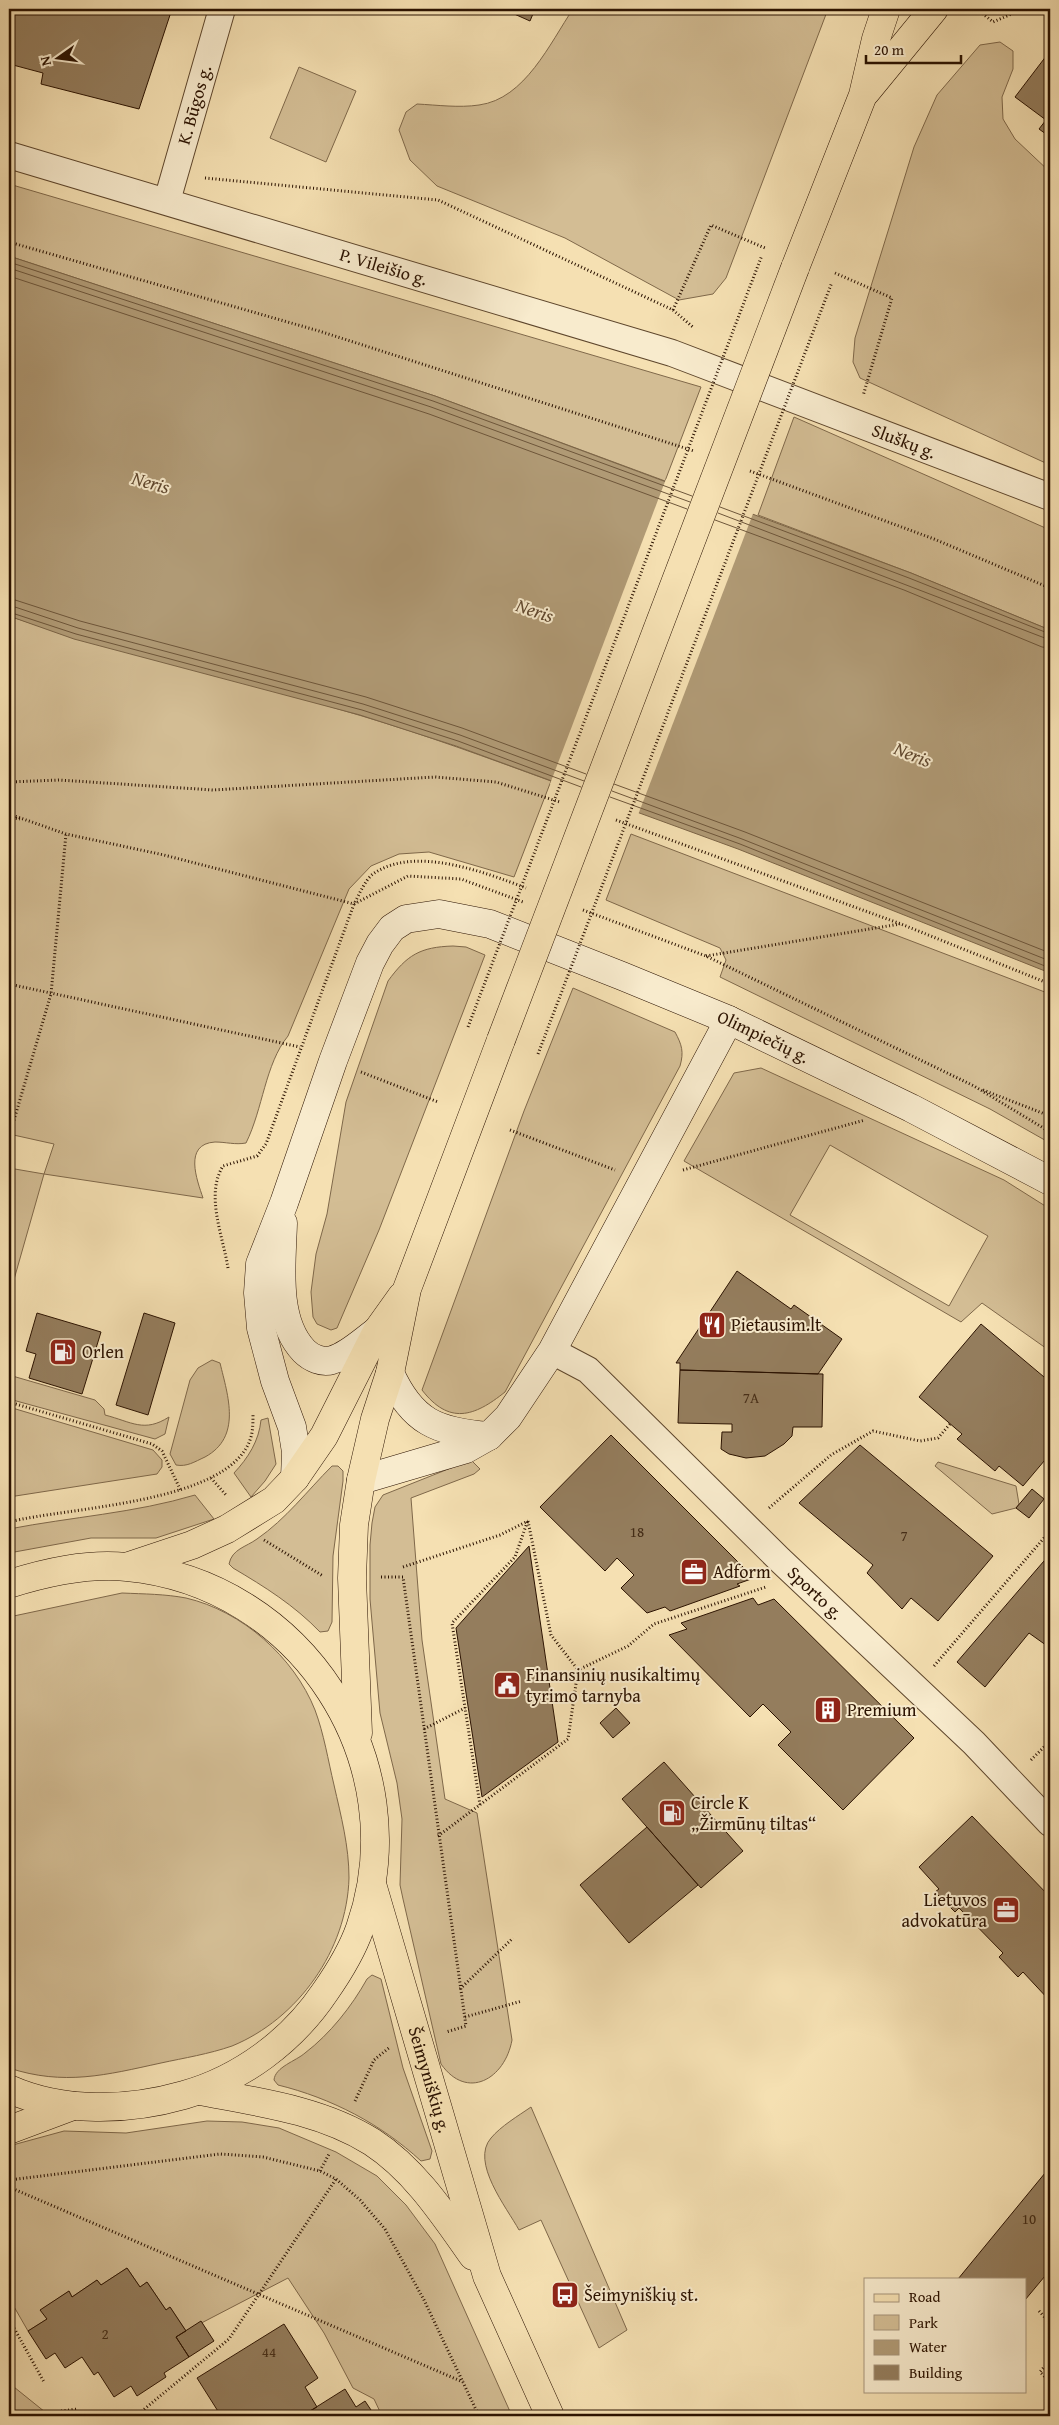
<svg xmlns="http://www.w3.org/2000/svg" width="1059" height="2425" font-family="'Gentium Book Plus',serif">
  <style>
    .green { fill: #d3bd94; stroke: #7f684a; fill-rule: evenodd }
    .water { fill: #b09a75; stroke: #7b6446 }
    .pier { fill: #f5e0b2 }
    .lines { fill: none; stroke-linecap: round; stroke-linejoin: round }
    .shore { stroke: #6e563a; stroke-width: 1 }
    .building { fill: #947d5d; stroke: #2b1200 }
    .street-casing { stroke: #5e462c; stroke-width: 28 }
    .secondary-casing { stroke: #2b1200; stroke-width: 29 }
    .primary-casing { stroke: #2b1200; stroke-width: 29 }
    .path { stroke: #2b1200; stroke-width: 3; stroke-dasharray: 1 2.5; stroke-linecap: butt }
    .street { stroke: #f8ebcd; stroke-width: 26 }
    .secondary { stroke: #f8ebcd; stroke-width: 28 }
    .primary { stroke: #f5e0b2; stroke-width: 28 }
    .primary-bridge-casing { stroke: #2b1200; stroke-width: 29; stroke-linecap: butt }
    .path-bridge { stroke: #2b1200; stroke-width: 3; stroke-dasharray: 1 2.5; stroke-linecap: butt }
    .primary-bridge { stroke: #f5e0b2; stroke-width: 28 }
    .labels { text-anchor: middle; stroke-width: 4; stroke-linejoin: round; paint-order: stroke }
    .number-label { font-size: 15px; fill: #452d17 }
    .street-label { font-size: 18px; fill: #2b1200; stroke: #f8ebcd }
    .poi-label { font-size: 18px; fill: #2b1200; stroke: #f8ebcd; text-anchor: start }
    .water-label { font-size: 19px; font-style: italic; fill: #60482f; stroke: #f8ebcd }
  </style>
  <rect width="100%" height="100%" fill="#f5e0b2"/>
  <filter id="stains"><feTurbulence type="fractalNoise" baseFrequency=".004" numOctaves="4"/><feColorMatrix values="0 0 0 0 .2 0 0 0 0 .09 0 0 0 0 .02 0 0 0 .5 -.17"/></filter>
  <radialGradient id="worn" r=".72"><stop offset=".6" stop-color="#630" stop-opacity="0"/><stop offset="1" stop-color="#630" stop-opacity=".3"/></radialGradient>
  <path class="green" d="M573,9H828L726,278L713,294L679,300L565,238L437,186L410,160L399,130L406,112L417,104C437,105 459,108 479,105C525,99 550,43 573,9Z
    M1000,42L1013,51V69L1002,97L1003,119L1015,139L1050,172V465L860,378L853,362L855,338L914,147L937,95L980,45Z
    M299,67L356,91L326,162L270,138Z
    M9,184L701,387L665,481L435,396L9,256Z
    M794,417L1050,530V630L911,573L758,515Z
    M9,616C125,656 245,680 362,716C426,735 488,758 551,781L514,877L429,852L399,854L371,866L349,889L288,1036C265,1064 263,1109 246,1143C235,1145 226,1142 215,1142C183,1144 197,1180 203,1198L44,1174L13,1283L9,1281V1168L44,1174L54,1144L9,1134Z
    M631,834L1050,994V1143L990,1109L720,977L726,960L720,948L606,900Z
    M453,946L466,947L485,955L379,1230L337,1328L331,1330L317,1324L313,1317L311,1292L316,1254L327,1214L346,1102L388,981C407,955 420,947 453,946Z
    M573,988L675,1032C682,1045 684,1052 680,1066L505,1392C474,1417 449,1425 422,1390L524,1111Z
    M761,1068L1004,1180L1050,1209V1351L982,1303L961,1322L684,1161L734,1073ZM830,1145L988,1236L949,1306L790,1215Z
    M212,1360L220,1363C228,1396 242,1437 205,1457C194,1462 187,1467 176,1465L170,1454L190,1380L198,1368Z
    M9,1375L95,1400L104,1409L105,1415C132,1422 144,1433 169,1417L165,1434L155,1439L9,1399Z
    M9,1407L153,1450L162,1460V1467L157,1474L9,1497Z
    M268,1418L276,1464L265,1481L251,1497L234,1473C248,1458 259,1441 261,1420Z
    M471,1460L480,1469L474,1474L411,1498L422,1640L445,1799L477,1813L512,2040C505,2079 467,2101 441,2064L403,1899L400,1885L402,1819L397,1783L380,1713L370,1599V1545L372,1523L375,1507L383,1495Z
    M938,1462L1016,1486L1019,1504L1016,1508L992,1514L935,1466Z
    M332,1466H338L343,1471V1481L333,1556L332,1622L328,1631L320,1632C294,1605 265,1587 233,1568L229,1564C232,1549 246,1547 257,1539C286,1519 307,1491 332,1466Z
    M195,1495L214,1519L156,1538H91L9,1553V1529C71,1517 135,1513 195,1495Z
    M122,1593C144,1594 165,1594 186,1598C242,1611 294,1657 315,1710C324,1734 328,1760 334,1785C341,1816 349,1846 349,1878C347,1950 298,2019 232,2046C209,2054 184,2058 161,2063C106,2075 64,2086 9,2068V1617Z
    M372,1975L381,1979L403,2068L432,2151L430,2159L421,2161C381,2124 331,2098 278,2085L274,2080C275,2067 296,2061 305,2053C330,2034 352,2006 367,1979Z
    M531,2107L627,2330L599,2348L541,2220L519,2230C507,2208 470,2162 491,2138C501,2126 518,2116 531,2107Z
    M207,2121L242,2122L279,2128L336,2152L377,2176L406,2205L435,2244L512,2416H382L374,2399L353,2388L324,2333L288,2278L186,2331L170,2307L166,2310L147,2282L140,2287L127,2268L101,2285L97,2280L72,2297L69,2291L41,2310L47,2319L28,2331L9,2298V2146L64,2131L126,2133Z
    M9,2383L50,2416H9Z"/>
  <path class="water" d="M9,256L435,396L911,573L1050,630V973L738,849L456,746L360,715L74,639L9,616Z"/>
  <path class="pier" d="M666,479L754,511L638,815L550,784Z"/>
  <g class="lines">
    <path class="shore" d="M9,262L433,401L692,496
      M9,268L431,407L690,502
      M9,276L429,414L687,509
      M720,507L909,578L1050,634
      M718,513L1050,640
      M715,520L904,590L1042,647L1050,648
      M9,598L80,621L366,697L462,728L586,774
      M9,605L78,628L363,704L460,735L584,781
      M9,612L76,634L362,710L458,741L581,787
      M614,784L745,832L1050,953
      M612,791L742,839L1050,961
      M610,797L740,844L1050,968"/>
  </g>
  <path class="building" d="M9,9H166L165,13L170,15L139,109L41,84L43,73L13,65L9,76Z
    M503,9H535L530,21Z
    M1050,51V137L1039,129L1046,120L1015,97Z
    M737,1271L791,1309L794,1305L842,1339L818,1374L680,1370V1363H676Z
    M37,1313L101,1332L82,1394L29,1378L36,1354L26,1351Z
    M144,1313L175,1323L148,1415L116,1405Z
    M981,1324L1050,1382V1454L1023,1486L999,1466L995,1471L957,1439L962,1434L919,1397Z
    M680,1370L823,1374L822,1427H793L792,1436L784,1444L765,1456L746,1458L729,1454L721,1449L722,1432H732V1424L678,1423Z
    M611,1435L754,1578L737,1584L740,1586L670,1611L665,1607L647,1613L621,1588L634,1575L617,1558L605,1571L540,1507Z
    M860,1445L993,1556L938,1621L911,1598L902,1609L867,1573L873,1565L799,1503Z
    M1032,1489L1044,1499L1029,1518L1016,1508Z
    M529,1546L558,1742L482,1797L456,1628Z
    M1050,1554V1648L1029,1633L985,1687L957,1662Z
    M753,1598L758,1605L774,1599L914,1738L843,1810L778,1745L791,1732L763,1704L750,1717L669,1635L687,1629L681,1623Z
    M616,1708L630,1723L613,1738L600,1723Z
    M664,1762L743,1851L701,1888L622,1799Z
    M972,1816L1050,1897V2001L1023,1972L1018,1977L999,1957L1003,1953L959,1908L955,1912L935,1892L939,1889L919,1867Z
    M647,1827L698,1885L629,1943L580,1885Z
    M1050,2167V2270L1025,2300V2279H958Z
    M127,2268L140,2287L147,2282L166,2310L170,2307L186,2331L176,2337L189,2357L164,2373L166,2377L137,2396L131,2386L114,2397L98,2372L94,2375L82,2357L65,2368L55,2353L46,2359L28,2331L47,2319L40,2310L69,2291L72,2297L97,2280L101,2285Z
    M201,2321L214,2341L189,2357L176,2337Z
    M284,2324L318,2378L305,2387L317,2407L302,2416H221L197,2378Z
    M345,2389L356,2407L365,2401L375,2416H302Z"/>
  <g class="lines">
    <g class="street-casing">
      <g id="street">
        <path id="s1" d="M9,155L672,353L1050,497"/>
        <path id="s2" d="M167,201L222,9"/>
        <path id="s3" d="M552,1351L588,1370L780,1560L974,1743L1050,1823"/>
      </g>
    </g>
    <g class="secondary-casing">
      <g id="secondary">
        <path d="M283,1223C282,1263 274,1320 304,1351C311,1358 322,1363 332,1360C348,1356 364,1340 377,1331"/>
        <path d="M390,1373C412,1422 437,1432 489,1436"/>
        <path id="s4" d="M295,1478L296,1452L292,1427L275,1381L261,1328L258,1293L260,1264L284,1203L333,1061L370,963L380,944L392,928L406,919L439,914L490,924L622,976L729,1020L911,1108L1050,1181"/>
        <path d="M361,1480L466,1449L489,1436L508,1417L552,1351L729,1020"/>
      </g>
    </g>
    <g class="primary-casing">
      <g id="primary">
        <path d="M866,92L934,9"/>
        <path d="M795,268L863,95L876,39L886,9"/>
        <path d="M129,1566L192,1545L227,1529L274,1500L295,1478L324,1436L377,1331L402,1296"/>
        <path d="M9,1584C47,1572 87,1563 127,1567C301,1583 418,1762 360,1928C352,1951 339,1972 325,1992C292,2041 241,2079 184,2095C128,2111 63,2113 9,2089"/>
        <path d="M358,1733L352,1578L354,1525L361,1480L375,1419L390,1373L407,1289L501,1040"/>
        <path id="s5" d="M372,1884L487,2276L550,2416"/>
        <path d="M200,2091C258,2102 321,2110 372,2142C415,2170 444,2215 473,2256"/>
        <path d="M9,2130L73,2106"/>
      </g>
    </g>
    <path class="path" d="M977,9L993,22L1023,9
      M205,178L438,200L673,310L694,328
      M9,242L319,331L694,451
      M835,273L892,298L863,396
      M673,310L711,225L765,248
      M750,471L934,539L1050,588
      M9,782L59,780L213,790L435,777L496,782L560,802
      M9,814L66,834L164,855L354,904L408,876L461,879L523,902
      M9,817L20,819
      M616,820L901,924L1050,984
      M583,910L706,956L974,1086L1050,1132
      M706,956L900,924
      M9,984L300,1047
      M361,1072L438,1102
      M983,1090L1050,1116
      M510,1130L615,1170
      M9,1137L51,994L66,834
      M683,1170L865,1120
      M228,1268C223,1236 205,1195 223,1166L257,1156L266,1144L354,904C359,895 365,880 373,874C414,845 484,872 526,888
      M9,1402L152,1444L162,1451L181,1491
      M211,1478L226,1495
      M769,1508L831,1455L873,1431L920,1441L938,1438L950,1424
      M528,1521L551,1635L578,1670
      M9,1522C67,1507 227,1504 250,1440C253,1432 253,1423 253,1414
      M264,1540L323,1576
      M403,1567L500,1535L528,1521
      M381,1577H403L466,2026L446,2032
      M934,1666L1050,1531
      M424,1729L465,1708
      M1031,1760L1050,1741
      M480,1805L452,1623L515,1557L528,1520
      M438,1836L568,1739L578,1670L628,1646L654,1624L766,1587
      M460,1989L513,1938
      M465,2017L522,2001
      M355,2101L374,2060L390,2047
      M320,2171L329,2154
      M9,2180L220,2154L263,2157L320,2171L336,2179L360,2200L385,2229L424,2300L479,2416
      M9,2187L463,2382
      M1039,2311L1050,2323
      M9,2319L44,2382
      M1050,2360L1040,2372L1050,2382
      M23,2416L77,2409
      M136,2416L229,2339L336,2179"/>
    <use href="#street" class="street"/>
    <use href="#secondary" class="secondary"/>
    <use href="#primary" class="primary"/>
    <g class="primary-bridge-casing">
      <path id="primary-bridge" d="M501,1040L795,268"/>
    </g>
    <path class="path-bridge" d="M468,1027L762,255
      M538,1054L832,282"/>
    <use href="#primary-bridge" class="primary-bridge"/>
  </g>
  <defs>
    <g id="restaurant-square" transform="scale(1.4375)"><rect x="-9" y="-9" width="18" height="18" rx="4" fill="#8f2418" stroke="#f8ebcd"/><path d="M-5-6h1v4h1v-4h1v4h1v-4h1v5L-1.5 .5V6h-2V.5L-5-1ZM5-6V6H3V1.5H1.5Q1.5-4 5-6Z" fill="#fff"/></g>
    <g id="fuel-square" transform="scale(1.4375)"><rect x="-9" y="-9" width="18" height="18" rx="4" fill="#8f2418" stroke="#f8ebcd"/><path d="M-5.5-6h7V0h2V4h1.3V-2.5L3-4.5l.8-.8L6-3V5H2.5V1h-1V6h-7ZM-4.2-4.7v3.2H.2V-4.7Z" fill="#fff"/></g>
    <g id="office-square" transform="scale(1.4375)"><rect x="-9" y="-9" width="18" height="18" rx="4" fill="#8f2418" stroke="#f8ebcd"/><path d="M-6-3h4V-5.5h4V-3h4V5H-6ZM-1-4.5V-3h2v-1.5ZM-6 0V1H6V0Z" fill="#fff"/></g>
    <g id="civic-square" transform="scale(1.4375)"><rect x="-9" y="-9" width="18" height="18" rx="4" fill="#8f2418" stroke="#f8ebcd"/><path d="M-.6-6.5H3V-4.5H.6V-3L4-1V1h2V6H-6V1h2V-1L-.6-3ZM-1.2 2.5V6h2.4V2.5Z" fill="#fff"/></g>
    <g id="building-square" transform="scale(1.4375)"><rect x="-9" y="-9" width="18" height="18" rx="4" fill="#8f2418" stroke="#f8ebcd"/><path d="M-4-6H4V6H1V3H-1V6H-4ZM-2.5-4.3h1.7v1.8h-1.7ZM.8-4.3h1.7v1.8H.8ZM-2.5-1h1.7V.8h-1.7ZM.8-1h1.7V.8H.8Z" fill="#fff"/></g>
    <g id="bus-square" transform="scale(1.4375)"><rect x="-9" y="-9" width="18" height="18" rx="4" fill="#8f2418" stroke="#f8ebcd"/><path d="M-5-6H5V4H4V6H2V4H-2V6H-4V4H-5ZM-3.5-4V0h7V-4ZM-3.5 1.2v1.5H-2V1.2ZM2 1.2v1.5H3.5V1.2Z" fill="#fff"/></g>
  </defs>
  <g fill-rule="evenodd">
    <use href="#restaurant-square" x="712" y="1325"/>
    <use href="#fuel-square" x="63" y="1352"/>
    <use href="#office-square" x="694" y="1572"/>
    <use href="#civic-square" x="507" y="1685"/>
    <use href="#building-square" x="828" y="1710"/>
    <use href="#fuel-square" x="672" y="1813"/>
    <use href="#office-square" x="1006" y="1910"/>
    <use href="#bus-square" x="565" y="2295"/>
  </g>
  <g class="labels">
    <g class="number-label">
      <text x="751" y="1403">7A</text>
      <text x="637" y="1537">18</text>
      <text x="904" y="1541">7</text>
      <text x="1029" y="2224">10</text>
      <text x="105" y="2339">2</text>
      <text x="269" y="2357">44</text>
    </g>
    <g class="street-label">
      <text dy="6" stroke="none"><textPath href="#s2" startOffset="100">K. Būgos g.</textPath></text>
      <text dy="6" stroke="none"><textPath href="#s1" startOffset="391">P. Vileišio g.</textPath></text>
      <text dy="6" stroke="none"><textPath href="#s1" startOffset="940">Sluškų g.</textPath></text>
      <text dy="6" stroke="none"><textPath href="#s4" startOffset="979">Olimpiečių g.</textPath></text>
      <text dy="6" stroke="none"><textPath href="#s3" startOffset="359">Sporto g.</textPath></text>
      <text dy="6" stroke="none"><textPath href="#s5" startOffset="204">Šeimyniškių g.</textPath></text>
    </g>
    <g class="poi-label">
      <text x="731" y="1331">Pietausim.lt</text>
      <text x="82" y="1358">Orlen</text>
      <text x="713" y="1578">Adform</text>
      <text x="526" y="1681">Finansinių nusikaltimų<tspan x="526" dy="21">tyrimo tarnyba</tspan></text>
      <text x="847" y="1716">Premium</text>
      <text x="691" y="1809">Circle K<tspan x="691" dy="21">„Žirmūnų tiltas“</tspan></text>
      <text x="987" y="1906" text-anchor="end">Lietuvos<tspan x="987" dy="21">advokatūra</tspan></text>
      <text x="584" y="2301">Šeimyniškių st.</text>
    </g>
    <g class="water-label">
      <text transform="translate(151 482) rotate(16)" y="7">Neris</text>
      <text transform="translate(535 610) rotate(19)" y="7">Neris</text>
      <text transform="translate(913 754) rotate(22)" y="7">Neris</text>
    </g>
  </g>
  <rect width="1059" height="2425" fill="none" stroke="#f5e0b2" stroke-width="30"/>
  <rect x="10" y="10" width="1039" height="2405" fill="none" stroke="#2b1200" stroke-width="2.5"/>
  <rect x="15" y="15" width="1029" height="2395" fill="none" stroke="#2b1200"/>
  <rect x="864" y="2278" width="162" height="115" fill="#f8ebcd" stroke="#a6947b"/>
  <rect x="874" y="2294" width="25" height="8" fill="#f5e0b2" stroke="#a6947b"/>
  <text x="909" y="2302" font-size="15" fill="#2b1200">Road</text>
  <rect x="874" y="2315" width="25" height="15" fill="#d3bd94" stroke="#a6947b"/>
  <text x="909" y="2328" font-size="15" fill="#2b1200">Park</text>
  <rect x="874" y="2340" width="25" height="15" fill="#b09a75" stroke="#a6947b"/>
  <text x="909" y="2352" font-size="15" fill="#2b1200">Water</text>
  <rect x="874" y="2365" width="25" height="15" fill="#947d5d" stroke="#a6947b"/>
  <text x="909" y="2378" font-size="15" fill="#2b1200">Building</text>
  <g transform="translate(58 58) rotate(256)" stroke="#f8ebcd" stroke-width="4" paint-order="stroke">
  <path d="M0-4L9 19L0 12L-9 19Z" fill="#2b1200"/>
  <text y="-8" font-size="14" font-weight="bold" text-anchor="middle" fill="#2b1200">N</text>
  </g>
  <path d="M866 55v8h95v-8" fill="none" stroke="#2b1200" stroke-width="2.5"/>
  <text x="874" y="55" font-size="15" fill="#2b1200" stroke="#f8ebcd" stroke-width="4" paint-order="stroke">20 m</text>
  <rect width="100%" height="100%" filter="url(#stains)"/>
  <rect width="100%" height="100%" fill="url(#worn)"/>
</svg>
